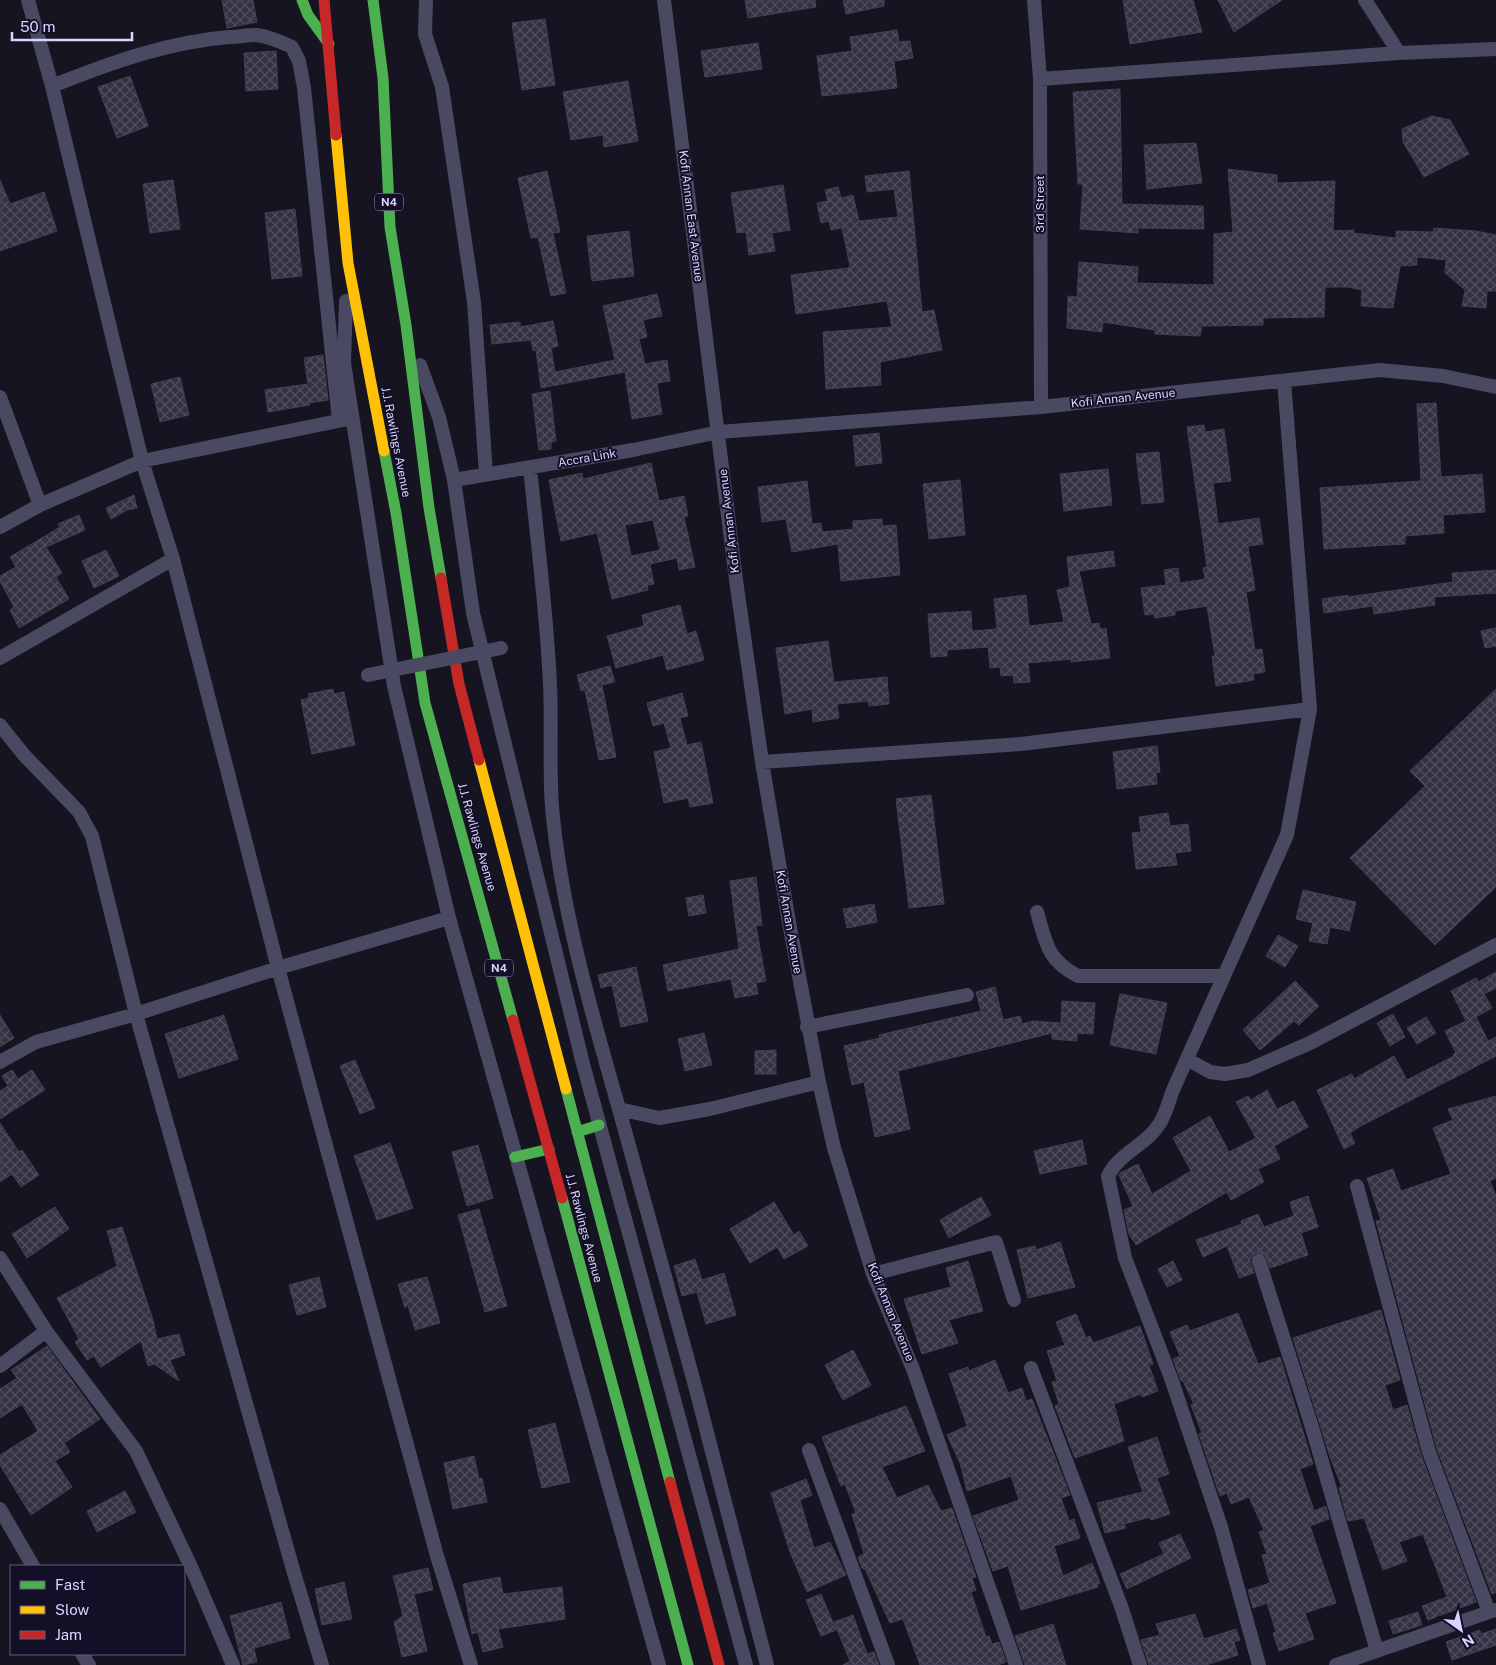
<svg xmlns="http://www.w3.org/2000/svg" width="1496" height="1665" font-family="'Public Sans',sans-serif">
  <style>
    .building { fill: url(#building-cross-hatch); stroke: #433f54; fill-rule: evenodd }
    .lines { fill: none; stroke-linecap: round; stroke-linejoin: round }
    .street { stroke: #4a4962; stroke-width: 14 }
    .fast { stroke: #4caf50; stroke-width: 11 }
    .slow { stroke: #ffc107; stroke-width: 11 }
    .jam { stroke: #c62828; stroke-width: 11 }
    .street-bridge { stroke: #4a4962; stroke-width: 14 }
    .labels { text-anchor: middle; stroke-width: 4; stroke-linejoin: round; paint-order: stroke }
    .shield { fill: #130f26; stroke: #9e99be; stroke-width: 1 }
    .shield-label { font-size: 11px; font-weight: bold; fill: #d9d4ff }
    .street-label { font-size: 12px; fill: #d9d4ff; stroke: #130f26 }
  </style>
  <defs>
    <pattern id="building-cross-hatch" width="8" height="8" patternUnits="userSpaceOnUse" patternTransform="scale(1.25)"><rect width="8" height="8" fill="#343243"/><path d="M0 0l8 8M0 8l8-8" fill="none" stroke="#514f5f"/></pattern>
  </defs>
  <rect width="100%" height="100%" fill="#161421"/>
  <path class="building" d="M222,0H253L257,22L227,28Z
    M745,0H815L816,7L748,18Z
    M843,0H884V6L846,14Z
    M1123,0H1193L1202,32L1130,44Z
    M1218,0H1282L1234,32Z
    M545,19L555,85L522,90L512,23Z
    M897,30L899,42L910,41L913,58L894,61L897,88L822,96L817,56L852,51L850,37Z
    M758,43L762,69L705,77L701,51Z
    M276,51L278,89L246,91L244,53Z
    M130,76L148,126L117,138L98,87Z
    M628,81L638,141L604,147L603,135L571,140L563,92Z
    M1120,89L1122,204L1203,206L1204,229L1138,228V233L1080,229L1083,184H1078L1073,92Z
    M1432,116L1450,120L1469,154L1424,177L1403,142L1402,129Z
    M1196,143L1202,183L1147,189L1144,145Z
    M1228,169L1277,175V183L1335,181L1333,231L1354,230L1353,233L1396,238V231L1433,232L1434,228L1476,231L1496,235V291H1487L1486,308L1462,306L1465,290L1445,273L1446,260L1417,257V265L1400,266L1393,308L1361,306L1362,290L1348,287H1325L1324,317L1263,318V325L1202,326L1200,336L1155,334V330L1103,322L1102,332L1067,328L1068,296L1077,297L1079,262L1138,267L1137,283L1214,285V234L1233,232Z
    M547,171L560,232L553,233L566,293L551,296L538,237L531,238L518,178Z
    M909,171L922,312L934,310L942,350L880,362L881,385L826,389L823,332L892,327L887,301L796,314L791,275L848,268L850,266L842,228L831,230L829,221L821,223L817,203L828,201L825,190L838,187L841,198L853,195L859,221L898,217L894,189L867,192L865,176Z
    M0,180L10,204L44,192L57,231L0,251Z
    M173,180L180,229L150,233L143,184Z
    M783,185L790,230L772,233L775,251L749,255L746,232L737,233L731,193Z
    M295,209L302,276L272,279L265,213Z
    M629,231L634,276L592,281L587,236Z
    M657,294L662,316L643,320L647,337L639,339L645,364L667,360L670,381L657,383L662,414L632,419L625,372L541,388L536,350L533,351L531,340L492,344L490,325L520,322V327L553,321L558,346L551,348L555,372L615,360L603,306Z
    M323,355L328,400L309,403L310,405L268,412L265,390L308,384L304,358Z
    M180,377L189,415L160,422L151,384Z
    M550,391L556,441L551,442V449L539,450L532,394Z
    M1436,403L1441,477L1482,474L1485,512L1443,515L1444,533L1405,536V544L1324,549L1320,488L1421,481L1417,404Z
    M1204,425L1205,432L1224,429L1231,481L1213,483L1218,524L1259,518L1263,544L1248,546L1255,590L1246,592L1255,650L1262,649L1265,672L1253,674L1254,680L1216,686L1212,656H1215L1207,606L1175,611V615L1155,618L1154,614L1145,615L1141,588L1166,585L1164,570L1178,568L1180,583L1205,579L1203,568L1207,567L1187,427Z
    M879,433L882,463L856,466L853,436Z
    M1159,452L1164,502L1142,504L1136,454Z
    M651,463L659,501L684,496L688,516L684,517L695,567L679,570L677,558L650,564L654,584L647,585L648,590L612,599L597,533L561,541L549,480L582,473L583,479ZM653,520L660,550L631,556L625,525Z
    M1108,469L1112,505L1064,511L1060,474Z
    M960,480L965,535L929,539L923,484Z
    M807,481L812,524L821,523L822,532L853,529V521L882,519V526L896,525L900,575L841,581L838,544L792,552L786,519L762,522L758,487Z
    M134,495L137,508L127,510L111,519L106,508Z
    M79,515L85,530L46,547L62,573L56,577L69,599L19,628L10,610L14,607L0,581V576L16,567L10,557L60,527L58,524Z
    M106,550L119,576L94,588L82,561Z
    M1113,551L1115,566L1079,571L1091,624L1099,623L1100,629L1106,628L1110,658L1071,662V659L1028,663L1030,682L1014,683L1013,675L1001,676L1000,667L990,668L988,647L947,650V656L931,657L928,614L971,611L972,631L997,629L994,599L1026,595L1029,626L1064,622L1057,590L1070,587L1067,557Z
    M1496,570V593L1434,597L1435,605L1374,614L1373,606L1324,613L1322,599L1348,595V597L1453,582L1452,573Z
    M680,605L687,634L696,631L704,660L667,670L663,655L616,668L607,636L644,626L642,615Z
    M1496,628V646L1485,648L1481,631Z
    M828,641L834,682L887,677L889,704L869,706L868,701L837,704L839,718L813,722L812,709L785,714L776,648Z
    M610,666L615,682L602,685L616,757L599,760L585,690L581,691L577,675Z
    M333,689L334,694L344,692L355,745L312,754L301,700L309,698L308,694Z
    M1496,689V887L1435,945L1350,858L1425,786L1410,771Z
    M682,693L688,716L680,718L687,745L701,742L713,803L690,807L688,798L664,803L654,752L671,748L664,723L653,726L647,703Z
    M1157,746L1160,772L1156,773L1157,784L1117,789L1113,752Z
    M931,795L944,904L909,908L896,799Z
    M1168,813L1170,826L1188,824L1191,851L1175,853L1177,865L1136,869L1132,833L1141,832L1139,817Z
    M756,877L762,925L756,926L766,981L756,983L758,994L735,998L731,979L668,991L663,965L739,949L730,881Z
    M1303,890L1356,902L1349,931L1330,927L1327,944L1309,941L1313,923L1296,919Z
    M703,895L706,913L689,916L686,898Z
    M874,904L877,922L847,928L843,909Z
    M1278,935L1298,946L1285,967L1266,956Z
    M636,967L648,1021L621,1027L612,985L601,988L598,975Z
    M1496,972V988L1484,994L1492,1008L1476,1017L1488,1041L1496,1037V1056L1359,1127L1350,1133L1355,1143L1344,1149L1317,1090L1352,1074L1354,1079L1394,1056L1407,1080L1454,1056L1453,1054L1456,1053L1445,1031L1466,1021L1451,991L1476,978L1478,982Z
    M1295,981L1319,1006L1299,1025L1294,1021L1260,1050L1243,1030Z
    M995,987L1003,1020L1020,1016L1022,1024L1033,1021L1061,1023L1062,1001L1095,1003L1093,1034L1077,1033V1041L1052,1039V1033L898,1071L910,1129L875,1137L864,1082L852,1085L844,1046L880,1038L879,1035L981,1011L976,992Z
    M1120,994L1167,1003L1156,1054L1110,1045Z
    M1393,1014L1405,1037L1390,1046L1377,1023Z
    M0,1015L14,1038L0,1047Z
    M224,1015L238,1059L179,1078L165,1034Z
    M1426,1017L1436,1033L1417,1044L1407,1028Z
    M704,1033L712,1065L685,1071L678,1039Z
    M776,1050V1074H755V1051Z
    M355,1060L375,1108L360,1114L340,1066Z
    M12,1070L18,1079L32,1070L45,1090L0,1119V1091L8,1086L2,1076Z
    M1267,1090L1277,1109L1294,1101L1308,1127L1274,1146L1280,1159L1258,1169L1264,1182L1231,1200L1227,1192L1136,1245L1129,1234L1124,1210L1133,1206L1119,1175L1120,1173L1138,1164L1152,1194L1191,1171L1173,1138L1210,1116L1229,1152L1256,1138L1236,1102L1248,1096L1251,1100Z
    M1496,1096V1178L1490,1181L1496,1196V1592L1492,1594L1437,1449L1376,1221L1381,1220L1367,1178L1393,1169L1401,1191L1451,1174L1433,1128L1453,1120L1448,1109Z
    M0,1123L19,1152L22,1150L39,1175L21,1187L12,1174L0,1182Z
    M1082,1140L1087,1164L1040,1174L1034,1151Z
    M390,1143L413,1208L377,1220L354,1156Z
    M478,1145L493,1198L467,1206L452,1152Z
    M1308,1196L1318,1227L1301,1233L1308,1255L1270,1268L1265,1255L1256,1253L1250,1260L1254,1273L1239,1278L1227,1246L1203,1257L1196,1240L1242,1224L1241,1221L1258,1214L1264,1227L1294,1216L1290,1202Z
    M981,1197L991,1215L949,1238L940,1220Z
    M774,1202L794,1235L799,1231L808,1246L784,1259L777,1247L750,1263L730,1229Z
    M55,1207L69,1229L27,1258L12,1234Z
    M479,1209L507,1306L485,1312L458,1215Z
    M122,1227L153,1320L157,1339L179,1334L185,1355L170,1360L179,1381L154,1364L148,1366L141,1341L101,1367L94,1356L87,1360L75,1342L79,1339L57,1298L117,1266L107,1231Z
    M1060,1242L1075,1287L1028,1298L1017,1250L1035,1246L1036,1250Z
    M695,1259L702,1280L724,1273L736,1315L706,1324L697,1292L682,1296L674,1266Z
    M968,1261L983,1311L949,1320L958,1343L922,1354L904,1299L951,1287L946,1268Z
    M1173,1261L1182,1280L1167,1287L1158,1269Z
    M319,1277L326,1307L297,1315L289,1285Z
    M427,1277L440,1323L415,1330L408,1305L405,1308L398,1284Z
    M1381,1310L1400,1380L1385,1385L1393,1410L1407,1405L1421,1455L1476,1602L1428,1620L1422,1606L1447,1597L1423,1534L1399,1542L1407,1561L1383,1570L1364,1518L1348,1521L1339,1488L1342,1487L1330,1457L1293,1338Z
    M1238,1313L1258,1364L1280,1357L1313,1464L1300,1469L1314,1511L1326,1506L1329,1519L1310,1526L1336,1603L1305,1613L1314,1639L1279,1651L1273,1633L1276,1632L1267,1603L1253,1608L1248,1590L1270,1583L1262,1555L1267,1554L1259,1532L1264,1530L1249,1497L1231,1504L1227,1493L1220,1496L1199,1434L1202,1433L1191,1405L1194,1404L1183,1381H1181L1173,1359L1180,1356L1170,1332L1187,1325L1190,1331Z
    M1076,1314L1086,1338L1090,1336L1093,1343L1140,1326L1153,1364L1149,1365L1158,1391L1142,1397L1141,1394L1114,1404L1124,1441L1075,1458L1055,1406L1059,1404L1052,1382L1057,1381L1047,1351L1065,1345L1056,1322Z
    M47,1346L100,1419L64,1443L70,1452L55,1461L72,1487L31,1515L0,1465V1455L38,1431L22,1404L0,1418V1389L17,1378L11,1370Z
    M853,1350L871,1385L843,1400L825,1365Z
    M995,1360L1008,1393L1022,1388L1026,1401L1032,1399L1070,1495L1061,1498L1069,1521L1074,1519L1080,1538L1054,1546L1063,1576L1092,1563L1100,1583L1097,1584L1098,1587L1021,1610L1008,1566L993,1571L973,1516L1019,1500L1011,1476L967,1491L960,1463L947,1435L967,1426L949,1374L968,1367L969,1371Z
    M906,1406L925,1451L882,1467L897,1498L928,1485L941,1511L952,1508L976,1577L972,1578L976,1590L971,1592L986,1637L989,1636L992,1644L999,1642L1006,1662L998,1665H920L903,1619L890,1623L865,1569L862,1568L858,1557L864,1554L852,1514L856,1513L845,1484L841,1486L822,1437Z
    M555,1423L570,1482L542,1488L528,1430Z
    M1157,1437L1169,1474L1157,1478L1170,1514L1151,1520L1150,1517L1124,1524L1126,1528L1105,1533L1097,1503L1143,1492L1128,1447Z
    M474,1456L479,1479L482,1478L487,1502L453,1509L444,1463Z
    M806,1479L812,1495L800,1500L814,1548L830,1542L846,1575L807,1592L790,1552L771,1493Z
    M125,1491L136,1512L97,1532L87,1511Z
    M1180,1534L1191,1558L1127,1589L1120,1574L1164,1554L1159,1543Z
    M428,1568L433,1590L414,1594L427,1651L402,1657L394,1622L403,1616L393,1576Z
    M500,1577L503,1594L562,1587L565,1619L498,1629L503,1647L483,1652L478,1632L472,1634L463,1584Z
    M344,1582L352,1619L322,1625L315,1589Z
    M821,1594L836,1630L821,1636L806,1600Z
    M281,1602L290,1638L254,1648L257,1662L243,1665L230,1616Z
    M1418,1612L1422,1625L1393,1634L1389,1621Z
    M1195,1614L1204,1639L1236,1629L1240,1640L1234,1642L1238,1655L1206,1665H1149L1141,1640L1160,1635L1156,1624Z
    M853,1615L867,1654L874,1652L879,1665H843L850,1661L834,1622Z
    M1053,1624L1066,1665H1025L1015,1636Z
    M1496,1629V1645L1452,1660L1446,1642L1480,1630L1481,1634Z"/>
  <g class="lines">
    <path class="street" d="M28,0L52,86L142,461L173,559L278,968L437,1556L471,1665
      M426,0L425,34L442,87L474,302L486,474
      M664,0L736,580L762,762L790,928L819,1082L834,1148L873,1274L913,1369L1016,1665
      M1034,0L1040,79L1041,407
      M1365,0L1399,53
      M1040,79L1399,53L1496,49
      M52,86C110,63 167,42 229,37C238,37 247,35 256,35C269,36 281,42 292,47L299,61L304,88L339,420
      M346,301L344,363L394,686L449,918L659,1665
      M420,365L439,417L454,480L473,613L582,1060L746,1665
      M0,397L40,505
      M530,467C537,540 547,613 550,685C552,726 549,767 552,807C561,909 591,1010 619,1109L659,1118L710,1109L819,1082
      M454,480L633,450L719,432L1041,407L1380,370L1443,376L1496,387
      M0,527L40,505L142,461L348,419
      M0,658L173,559
      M0,725L24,755L79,812L92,836L136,1014L294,1573L322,1665
      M762,762L1021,744L1310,709
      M1037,912C1046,943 1047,960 1078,976H1223
      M807,1027L967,995
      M1187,1059L1210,1072L1225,1074L1248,1070L1310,1043L1496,945
      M0,1062L36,1042L136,1014L278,968L449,918
      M619,1109L694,1382L767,1665
      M1357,1186L1429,1452L1489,1612
      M0,1258L46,1331L136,1451L192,1569L233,1665
      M1259,1261L1311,1424L1377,1651
      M873,1274L996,1242L1014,1300
      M0,1366L46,1331
      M1031,1368L1121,1606L1140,1665
      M809,1450L888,1665
      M0,1509L33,1566
      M82,1654L89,1665
      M1259,1665L1221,1527L1171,1378L1125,1258L1108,1176C1119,1153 1147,1145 1160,1123C1166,1114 1169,1100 1173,1090L1287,835L1310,709L1284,381
      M1336,1665L1495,1610"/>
    <path class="fast" d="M302,0L308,15L329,44
      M373,0L383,78L390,227L406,325L429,508L441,578
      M384,451L396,513L425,703L513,1020
      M566,1089L670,1482
      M577,1132L599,1125
      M515,1157L549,1149
      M562,1198L688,1665"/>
    <path class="slow" d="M336,135L348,263L384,451
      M479,760L566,1089"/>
    <path class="jam" d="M324,0L336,135
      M441,578L459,684L479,760
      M513,1020L562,1198
      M670,1482L719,1665"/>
    <path class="street-bridge" d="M368,675L501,648"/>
  </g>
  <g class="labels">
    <g class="shield">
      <rect x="375" y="193.5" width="28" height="17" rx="4"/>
      <rect x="485" y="959.5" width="28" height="17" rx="4"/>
    </g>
    <g class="shield-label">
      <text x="389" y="206">N4</text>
      <text x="499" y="972">N4</text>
    </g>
    <g class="street-label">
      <text transform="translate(1040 204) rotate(-90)" y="4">3rd Street</text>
      <text transform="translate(691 216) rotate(83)" y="4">Kofi Annan East Avenue</text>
      <text transform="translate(1123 398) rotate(-6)" y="4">Kofi Annan Avenue</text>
      <text transform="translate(396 442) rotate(79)" y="4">J.J. Rawlings Avenue</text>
      <text transform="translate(587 458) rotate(-10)" y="4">Accra Link</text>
      <text transform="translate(729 521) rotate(-97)" y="4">Kofi Annan Avenue</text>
      <text transform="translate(477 837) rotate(74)" y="4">J.J. Rawlings Avenue</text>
      <text transform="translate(789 922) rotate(80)" y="4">Kofi Annan Avenue</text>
      <text transform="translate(584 1228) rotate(75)" y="4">J.J. Rawlings Avenue</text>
      <text transform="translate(891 1312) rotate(68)" y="4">Kofi Annan Avenue</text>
    </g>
  </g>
  <rect x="10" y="1565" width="175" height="90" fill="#130f26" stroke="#625e7d"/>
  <rect x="20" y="1581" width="25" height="8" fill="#4caf50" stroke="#625e7d"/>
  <text x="55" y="1590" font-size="15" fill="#d9d4ff">Fast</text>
  <rect x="20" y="1606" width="25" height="8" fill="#ffc107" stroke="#625e7d"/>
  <text x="55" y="1615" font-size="15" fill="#d9d4ff">Slow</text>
  <rect x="20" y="1631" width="25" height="8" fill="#c62828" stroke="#625e7d"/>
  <text x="55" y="1640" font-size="15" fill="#d9d4ff">Jam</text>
  <g transform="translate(1461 1630) rotate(147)" stroke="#130f26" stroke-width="4" paint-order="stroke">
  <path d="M0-4L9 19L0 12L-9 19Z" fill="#d9d4ff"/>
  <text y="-8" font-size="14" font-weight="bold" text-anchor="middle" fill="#d9d4ff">N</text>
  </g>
  <path d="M12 32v8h120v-8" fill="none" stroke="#d9d4ff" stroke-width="2.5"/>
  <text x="20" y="32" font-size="15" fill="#d9d4ff" stroke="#130f26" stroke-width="4" paint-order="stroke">50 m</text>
</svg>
